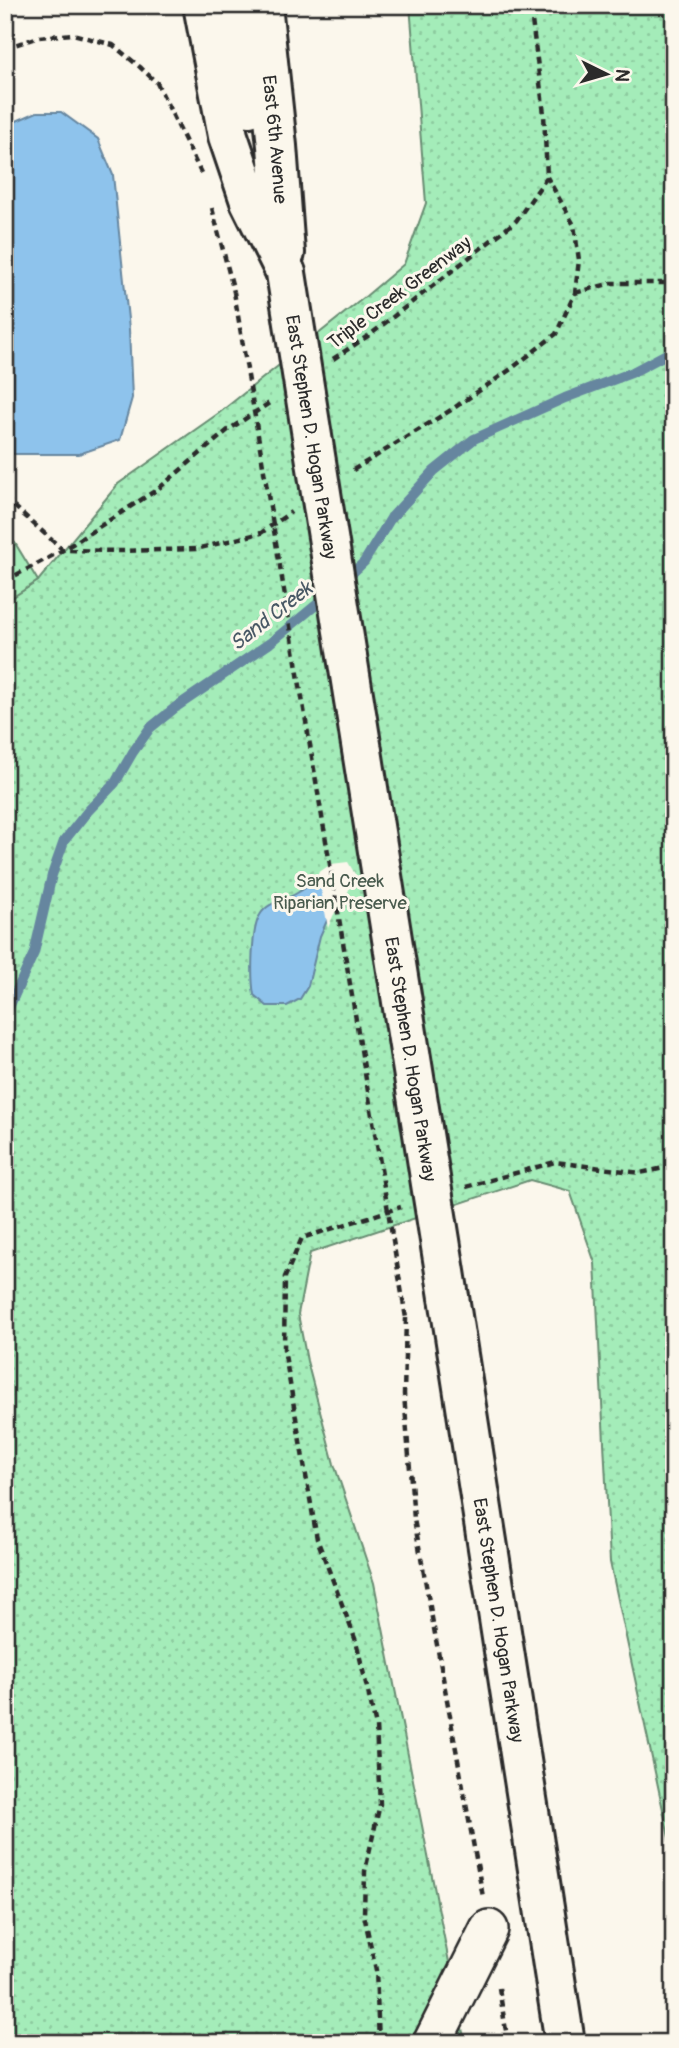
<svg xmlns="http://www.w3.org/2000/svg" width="679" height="2048" font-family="Pangolin,sans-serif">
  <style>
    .grass { fill: url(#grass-dots); stroke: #688c72; stroke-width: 2 }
    .pitch { fill: #a4ecb9; stroke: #688c72; stroke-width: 2 }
    .water { fill: #8ec3ec; stroke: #66869f; stroke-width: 2 }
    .pier { fill: #fbf7ec }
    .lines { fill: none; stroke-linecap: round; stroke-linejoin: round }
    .stream { stroke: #66869f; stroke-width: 10 }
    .minor-casing { stroke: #2b2b2b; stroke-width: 42 }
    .major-casing { stroke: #2b2b2b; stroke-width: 44 }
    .path { stroke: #2b2b2b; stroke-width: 4.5; stroke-dasharray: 7 5; stroke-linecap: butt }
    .minor { stroke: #fbf7ec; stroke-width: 37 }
    .major { stroke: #fbf7ec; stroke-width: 38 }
    .major-bridge-casing { stroke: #2b2b2b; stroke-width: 44; stroke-linecap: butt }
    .path-bridge { stroke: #2b2b2b; stroke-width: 4.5; stroke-dasharray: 7 5; stroke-linecap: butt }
    .major-bridge { stroke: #fbf7ec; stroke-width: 38 }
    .labels { text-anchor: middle; stroke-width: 6; stroke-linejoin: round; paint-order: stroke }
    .street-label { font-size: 19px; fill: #2b2b2b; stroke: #fbf7ec }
    .park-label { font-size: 19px; fill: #495b4e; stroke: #fbf7ec }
    .water-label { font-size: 21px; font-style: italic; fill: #495965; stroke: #fbf7ec }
  </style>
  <defs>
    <pattern id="grass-dots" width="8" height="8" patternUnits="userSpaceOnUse" patternTransform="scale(1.75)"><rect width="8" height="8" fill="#a4ecb9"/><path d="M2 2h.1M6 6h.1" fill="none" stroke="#8dcb9f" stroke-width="1.8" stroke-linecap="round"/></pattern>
  </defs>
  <rect width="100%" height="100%" fill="#fbf7ec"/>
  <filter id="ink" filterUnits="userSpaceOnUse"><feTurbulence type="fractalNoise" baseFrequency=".0143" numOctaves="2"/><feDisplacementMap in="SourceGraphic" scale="14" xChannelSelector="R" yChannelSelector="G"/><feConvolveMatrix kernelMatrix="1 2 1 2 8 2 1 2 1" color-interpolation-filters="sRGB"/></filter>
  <g filter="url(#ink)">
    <path class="grass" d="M410,5H674V1861L610,1562L595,1263L570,1191L530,1180L310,1253L298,1314L307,1361L334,1464L374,1583L465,2043H5V602L38,581L118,484L219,413L366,296L404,264L426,203Z"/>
    <path class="pitch" d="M5,535L15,543L38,581L5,602Z"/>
    <path class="water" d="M37,112H61L98,139L113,175L129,329L132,398L120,440L79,454H14L5,452V126Z
      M333,867L330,914L320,936L308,986L300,999L287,1006H267L254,995C251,978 251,929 260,915C268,901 285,901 297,893C309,886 321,876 333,867Z"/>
    <path class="pier" d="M348,862L355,874L348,892L333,916L328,928L318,873L331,864Z"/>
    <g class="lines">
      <path class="stream" d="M343,582L364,562L391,518L434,471L474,439L565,398L631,373L674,350
        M5,1016L34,953L52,875L64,841L87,812L115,783L133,752L150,728L176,707L270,643L327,596"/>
      <g class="minor-casing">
        <path id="minor" d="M432,2043L489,1929"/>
      </g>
      <g class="major-casing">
        <g id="major">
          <path d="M203,5L228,136L250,201L286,273"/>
          <path d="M231,5L249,107"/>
          <path id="s1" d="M262,5L277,146L285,253"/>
          <path id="s2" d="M449,1297L565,2043"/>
        </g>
      </g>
      <path class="path" d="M5,48L39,37L73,34L113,45L140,67L157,83L201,173
        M212,208L234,292
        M575,293L612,283H674
        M333,359L371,334L516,221L547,177L544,114L530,5
        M353,470L451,410L511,369L556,334L575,293L579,260L574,225L547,177
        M5,498L63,550L120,551L196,549L261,533L291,512
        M5,581L63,550L158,489L228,430L271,402
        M466,1187L555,1162L640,1173L674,1166
        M406,1318L404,1394L414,1519L483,1897
        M499,1988L508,2043
        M379,2043L376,1970L364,1915L365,1871L380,1804L376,1726L356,1641L317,1539L284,1349L285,1277L302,1238L401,1207"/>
      <use href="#minor" class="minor"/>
      <use href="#major" class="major"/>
      <g class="major-bridge-casing">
        <g id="major-bridge">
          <path id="s3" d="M286,273L449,1297"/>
        </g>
      </g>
      <path class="path-bridge" d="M234,292L406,1318"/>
      <use href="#major-bridge" class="major-bridge"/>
    </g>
  </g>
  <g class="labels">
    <g class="street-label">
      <text dy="7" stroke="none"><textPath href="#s1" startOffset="135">East 6th Avenue</textPath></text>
      <text transform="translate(399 292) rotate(-37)" y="7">Triple Creek Greenway</text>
      <text dy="7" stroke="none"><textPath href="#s3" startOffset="166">East Stephen D. Hogan Parkway</textPath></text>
      <text dy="7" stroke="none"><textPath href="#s3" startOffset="796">East Stephen D. Hogan Parkway</textPath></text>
      <text dy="7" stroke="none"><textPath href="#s2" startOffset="327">East Stephen D. Hogan Parkway</textPath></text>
    </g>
    <g class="park-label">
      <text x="340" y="887">Sand Creek<tspan x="340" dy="22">Riparian Preserve</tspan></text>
    </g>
    <g class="water-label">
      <text transform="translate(271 616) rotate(-38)" y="7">Sand Creek</text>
    </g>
  </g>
  <rect width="679" height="2048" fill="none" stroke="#fbf7ec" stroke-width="28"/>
  <rect x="14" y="14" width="651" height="2020" fill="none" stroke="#2b2b2b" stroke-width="2.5" filter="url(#ink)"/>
  <g transform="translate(606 74) rotate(95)" stroke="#fbf7ec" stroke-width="5" paint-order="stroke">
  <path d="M0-5L12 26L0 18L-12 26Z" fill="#2b2b2b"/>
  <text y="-10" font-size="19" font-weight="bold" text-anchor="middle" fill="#2b2b2b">N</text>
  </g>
</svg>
